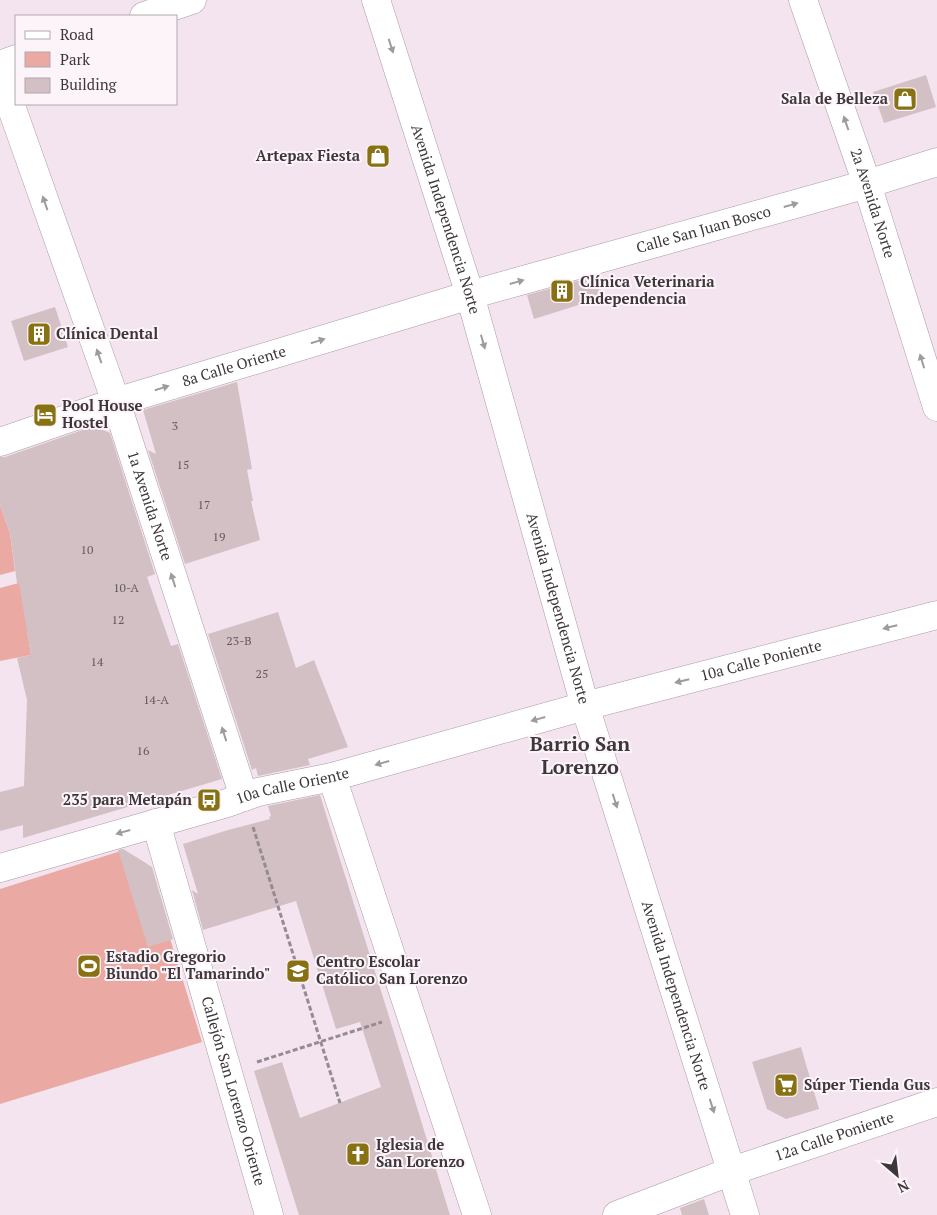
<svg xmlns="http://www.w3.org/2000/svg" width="937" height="1215" font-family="'PT Serif',serif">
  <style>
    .green { fill: #eba9a3 }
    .building { fill: #d3c0c5 }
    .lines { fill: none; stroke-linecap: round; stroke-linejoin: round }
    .street-casing { stroke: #a99aa4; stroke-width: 29 }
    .secondary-casing { stroke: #a99aa4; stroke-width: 29 }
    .path { stroke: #958b92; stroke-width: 3; stroke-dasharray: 5 2.5; stroke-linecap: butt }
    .street { stroke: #fff; stroke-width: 28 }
    .secondary { stroke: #fff; stroke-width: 28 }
    .oneway { fill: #9e9b9d }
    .labels { text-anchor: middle; stroke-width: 4; stroke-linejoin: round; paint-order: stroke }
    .number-label { font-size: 12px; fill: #62595e }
    .poi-label { font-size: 15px; font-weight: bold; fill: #3d373b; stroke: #fdf4fa; text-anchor: start }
    .street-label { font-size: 15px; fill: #3d373b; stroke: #fdf4fa }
    .district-label { font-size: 20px; font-weight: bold; fill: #3d373b; stroke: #fdf4fa }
  </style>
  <rect width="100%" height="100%" fill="#f4e4ef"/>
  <path class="green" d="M0,505L10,533L15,571L0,575Z
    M41,577L27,630L31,655L0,661V588Z
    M124,850L147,864L202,1042L0,1104V889Z"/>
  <path class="building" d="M926,75L936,107L884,123L873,92Z
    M595,276L601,298L534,319L527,295Z
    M55,307L68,347L24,361L11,321Z
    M237,382L252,469L247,470L253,501H251L260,540L185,564L148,450L156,454L143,410Z
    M94,426L110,433L155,574L147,577L171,646L178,644L222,779L23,838V825L0,831V792L24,786L27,700L17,658L31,655L19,583H17L10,533L0,505V457H5Z
    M278,612L296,668L314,660L348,747L308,759L310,765L258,776L256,768L252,770L208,634Z
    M320,795L396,1039L450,1215H299L254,1071L282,1062L300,1118L381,1087L360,1022L336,1029L296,901L203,930L192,890L198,894L183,844L228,830L270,819L269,817L271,816L268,806Z
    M123,849L152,867L173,939L148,947L118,850Z
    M801,1047L819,1109L786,1119L767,1109L752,1062Z
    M704,1199L709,1215H682L680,1208Z"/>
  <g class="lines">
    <g class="street-casing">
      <g id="street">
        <path id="s1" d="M0,75L116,402L244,797"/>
        <path d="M332,777L477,1215"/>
        <path id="s2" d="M156,823L269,1215"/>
        <path id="s3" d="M0,868L227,803L258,792L332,777L585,706L937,615"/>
        <path id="s4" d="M617,1215L732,1171L937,1102"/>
      </g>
    </g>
    <g class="secondary-casing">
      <g id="secondary">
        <path id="s5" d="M376,0L470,295L585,706L745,1215"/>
        <path id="s6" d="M803,0L867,184L937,407"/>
        <path d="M144,16L192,0"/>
        <path d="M0,65L16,59"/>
        <path id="s7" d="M0,442L116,402L470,295L867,184L937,162"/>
      </g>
    </g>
    <path class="path" d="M253,827L340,1103
      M257,1062L382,1022"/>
    <use href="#street" class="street"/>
    <use href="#secondary" class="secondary"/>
  </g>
  <defs><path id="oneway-solid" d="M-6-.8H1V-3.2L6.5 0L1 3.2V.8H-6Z" transform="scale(1.25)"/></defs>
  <g class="oneway">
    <use href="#oneway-solid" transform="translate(391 46) rotate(72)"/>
    <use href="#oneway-solid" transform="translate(846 123) rotate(-109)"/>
    <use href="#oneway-solid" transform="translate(45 203) rotate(-109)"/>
    <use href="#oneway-solid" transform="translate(791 205) rotate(-16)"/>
    <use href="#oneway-solid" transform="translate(517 282) rotate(-16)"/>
    <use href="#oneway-solid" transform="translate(318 341) rotate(-17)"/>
    <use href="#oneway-solid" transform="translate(483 342) rotate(74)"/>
    <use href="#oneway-solid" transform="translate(99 356) rotate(-109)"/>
    <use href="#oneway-solid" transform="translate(922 361) rotate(-107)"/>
    <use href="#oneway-solid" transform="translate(162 388) rotate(-17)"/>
    <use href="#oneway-solid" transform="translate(173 580) rotate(-108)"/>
    <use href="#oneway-solid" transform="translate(890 627) rotate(166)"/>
    <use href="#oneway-solid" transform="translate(682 681) rotate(166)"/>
    <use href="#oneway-solid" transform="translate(538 719) rotate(164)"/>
    <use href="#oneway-solid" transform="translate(224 734) rotate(-108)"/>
    <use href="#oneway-solid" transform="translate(382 763) rotate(164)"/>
    <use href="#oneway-solid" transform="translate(615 801) rotate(72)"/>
    <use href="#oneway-solid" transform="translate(123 832) rotate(164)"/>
    <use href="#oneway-solid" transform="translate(712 1106) rotate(72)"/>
  </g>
  <defs>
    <g id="shop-square" transform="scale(1.25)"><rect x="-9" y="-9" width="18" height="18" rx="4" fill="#877112" stroke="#fdf4fa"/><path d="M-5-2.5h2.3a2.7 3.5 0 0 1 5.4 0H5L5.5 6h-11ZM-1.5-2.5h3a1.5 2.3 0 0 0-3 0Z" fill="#fff"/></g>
    <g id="building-square" transform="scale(1.25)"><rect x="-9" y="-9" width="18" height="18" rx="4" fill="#877112" stroke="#fdf4fa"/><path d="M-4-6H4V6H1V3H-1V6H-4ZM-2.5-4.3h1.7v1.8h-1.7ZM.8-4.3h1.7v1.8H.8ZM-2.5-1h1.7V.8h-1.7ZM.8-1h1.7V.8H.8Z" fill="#fff"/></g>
    <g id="hotel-square" transform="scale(1.25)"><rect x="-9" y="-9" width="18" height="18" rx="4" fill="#877112" stroke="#fdf4fa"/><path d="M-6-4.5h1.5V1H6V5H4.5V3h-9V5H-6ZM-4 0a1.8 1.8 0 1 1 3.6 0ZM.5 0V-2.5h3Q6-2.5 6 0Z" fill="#fff"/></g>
    <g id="bus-square" transform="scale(1.25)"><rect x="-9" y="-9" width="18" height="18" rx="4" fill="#877112" stroke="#fdf4fa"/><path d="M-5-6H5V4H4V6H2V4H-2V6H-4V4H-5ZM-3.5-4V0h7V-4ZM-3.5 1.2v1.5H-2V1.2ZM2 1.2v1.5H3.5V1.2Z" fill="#fff"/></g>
    <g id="stadium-square" transform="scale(1.25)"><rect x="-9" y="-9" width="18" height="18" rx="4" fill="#877112" stroke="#fdf4fa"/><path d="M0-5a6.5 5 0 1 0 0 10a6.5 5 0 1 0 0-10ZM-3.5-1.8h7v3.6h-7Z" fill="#fff"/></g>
    <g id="school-square" transform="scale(1.25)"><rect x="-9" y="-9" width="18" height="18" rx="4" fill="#877112" stroke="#fdf4fa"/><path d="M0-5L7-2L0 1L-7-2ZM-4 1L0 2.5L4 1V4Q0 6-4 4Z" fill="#fff"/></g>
    <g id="supermarket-square" transform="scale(1.25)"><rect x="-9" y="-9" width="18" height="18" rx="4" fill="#877112" stroke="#fdf4fa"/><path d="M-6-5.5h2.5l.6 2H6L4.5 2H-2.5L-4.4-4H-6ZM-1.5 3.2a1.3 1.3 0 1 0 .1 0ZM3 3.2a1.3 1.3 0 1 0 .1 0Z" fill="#fff"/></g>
    <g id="church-square" transform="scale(1.25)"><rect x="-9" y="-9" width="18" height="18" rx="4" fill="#877112" stroke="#fdf4fa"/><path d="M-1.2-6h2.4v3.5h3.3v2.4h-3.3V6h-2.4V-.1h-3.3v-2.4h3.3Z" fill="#fff"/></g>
  </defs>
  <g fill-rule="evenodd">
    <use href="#shop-square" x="905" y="99"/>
    <use href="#shop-square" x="378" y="156"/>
    <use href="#building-square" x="562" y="291"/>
    <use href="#building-square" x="39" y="334"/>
    <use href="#hotel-square" x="45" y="415"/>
    <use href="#bus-square" x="209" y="800"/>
    <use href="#stadium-square" x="89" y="966"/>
    <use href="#school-square" x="298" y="971"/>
    <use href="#supermarket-square" x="786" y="1085"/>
    <use href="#church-square" x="358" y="1154"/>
  </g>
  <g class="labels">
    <g class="number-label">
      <text x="175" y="430">3</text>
      <text x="183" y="469">15</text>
      <text x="204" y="509">17</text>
      <text x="219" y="541">19</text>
      <text x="87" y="554">10</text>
      <text x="126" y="592">10-A</text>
      <text x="118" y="624">12</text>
      <text x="239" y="645">23-B</text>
      <text x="97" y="666">14</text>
      <text x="262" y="678">25</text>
      <text x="156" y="704">14-A</text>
      <text x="143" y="755">16</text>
    </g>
    <g class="poi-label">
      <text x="888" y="104" text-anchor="end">Sala de Belleza</text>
      <text x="360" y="161" text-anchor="end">Artepax Fiesta</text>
      <text x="580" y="287">Clínica Veterinaria<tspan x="580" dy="17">Independencia</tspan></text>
      <text x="56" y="339">Clínica Dental</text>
      <text x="62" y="411">Pool House<tspan x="62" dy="17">Hostel</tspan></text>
      <text x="192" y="805" text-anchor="end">235 para Metapán</text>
      <text x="106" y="962">Estadio Gregorio<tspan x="106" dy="17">Biundo "El Tamarindo"</tspan></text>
      <text x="316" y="967">Centro Escolar<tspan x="316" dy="17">Católico San Lorenzo</tspan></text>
      <text x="804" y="1090">Súper Tienda Gus</text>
      <text x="376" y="1150">Iglesia de<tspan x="376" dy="17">San Lorenzo</tspan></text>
    </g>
    <g class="street-label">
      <text dy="5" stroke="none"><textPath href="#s6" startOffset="215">2a Avenida Norte</textPath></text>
      <text dy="5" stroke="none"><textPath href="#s5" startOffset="230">Avenida Independencia Norte</textPath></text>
      <text dy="5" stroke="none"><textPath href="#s7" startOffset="735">Calle San Juan Bosco</textPath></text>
      <text dy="5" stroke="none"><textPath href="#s7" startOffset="246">8a Calle Oriente</textPath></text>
      <text dy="5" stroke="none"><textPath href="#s1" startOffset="456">1a Avenida Norte</textPath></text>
      <text dy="5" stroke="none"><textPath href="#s5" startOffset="635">Avenida Independencia Norte</textPath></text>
      <text dy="5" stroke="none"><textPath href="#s3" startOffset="789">10a Calle Poniente</textPath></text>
      <text dy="5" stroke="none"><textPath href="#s3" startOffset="304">10a Calle Oriente</textPath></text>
      <text dy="5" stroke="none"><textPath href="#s5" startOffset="1040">Avenida Independencia Norte</textPath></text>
      <text dy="5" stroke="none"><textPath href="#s2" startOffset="279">Callejón San Lorenzo Oriente</textPath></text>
      <text dy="5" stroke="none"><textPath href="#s4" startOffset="231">12a Calle Poniente</textPath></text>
    </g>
    <g class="district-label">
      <text x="580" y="751">Barrio San<tspan x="580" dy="23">Lorenzo</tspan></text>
    </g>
  </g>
  <rect x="15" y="15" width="162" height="90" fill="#fdf4fa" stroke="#b0a8ae"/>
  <rect x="25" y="31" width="25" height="8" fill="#ffffff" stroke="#b0a8ae"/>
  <text x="60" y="40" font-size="15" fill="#3d373b">Road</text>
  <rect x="25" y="52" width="25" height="15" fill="#eba9a3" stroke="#b0a8ae"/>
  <text x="60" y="65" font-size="15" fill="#3d373b">Park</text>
  <rect x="25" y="78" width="25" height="15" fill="#d3c0c5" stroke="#b0a8ae"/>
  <text x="60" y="90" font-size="15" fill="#3d373b">Building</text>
  <g transform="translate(897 1175) rotate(152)" stroke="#fdf4fa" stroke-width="4" paint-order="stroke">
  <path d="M0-4L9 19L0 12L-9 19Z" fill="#3d373b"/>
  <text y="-8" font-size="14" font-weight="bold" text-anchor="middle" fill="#3d373b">N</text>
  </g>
</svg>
